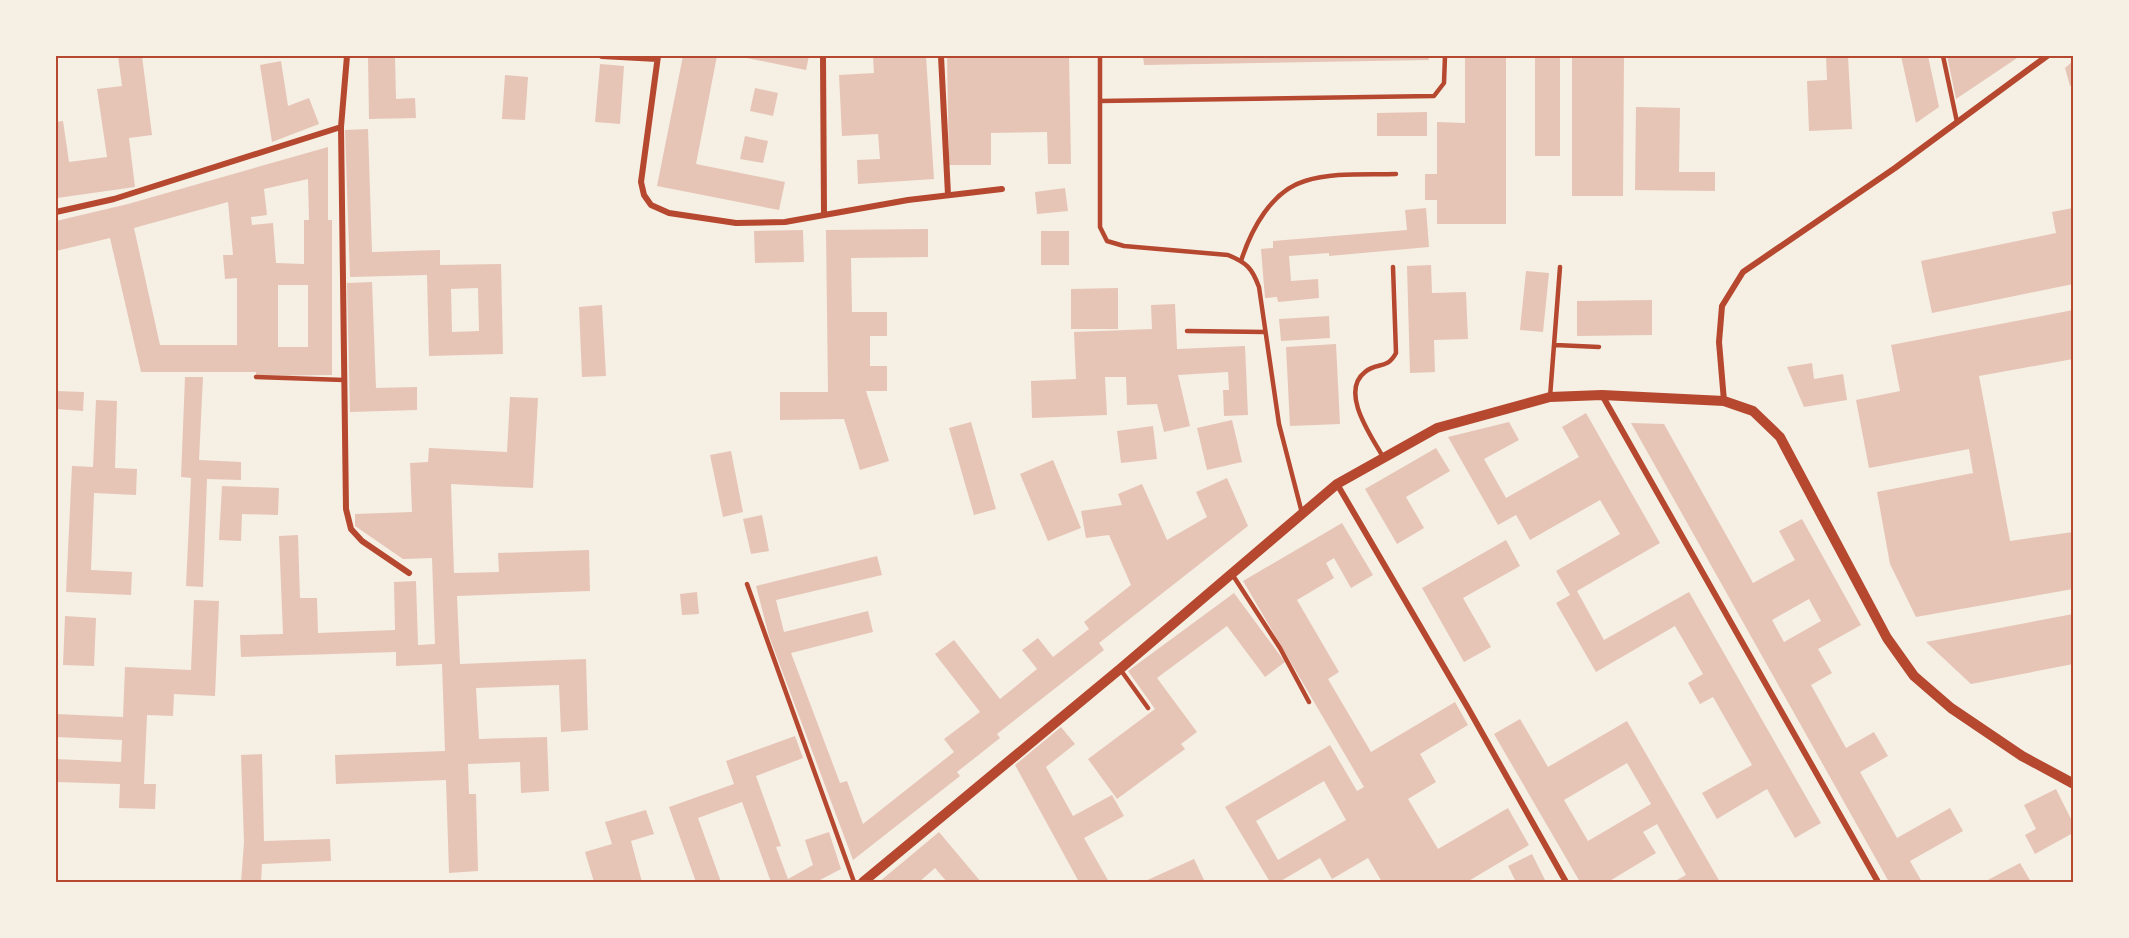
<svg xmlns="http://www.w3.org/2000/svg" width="2129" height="938" font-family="'Roboto Condensed',sans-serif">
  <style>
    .building { fill: #e6c5b7; fill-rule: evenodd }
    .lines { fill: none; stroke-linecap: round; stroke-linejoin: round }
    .service { stroke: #b5482f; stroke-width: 4.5 }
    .minor { stroke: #b5482f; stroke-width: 6 }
    .tertiary { stroke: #b5482f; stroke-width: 10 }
    .neatline { fill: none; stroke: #b5482f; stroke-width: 2 }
  </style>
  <rect width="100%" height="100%" fill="#f6efe4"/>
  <path class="building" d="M118,56H142L152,135L129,138L135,187L57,198L58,206L56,207V122L63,121L69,162L107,157L97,89L122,86Z
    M395,56L396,99L415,98L416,118L369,119L368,57Z
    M683,56H717L696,164L785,182L779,210L657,186Z
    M737,56H809L806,70Z
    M873,56H926L934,179L858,184L857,160L880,159L878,134L842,136L839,75L874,73Z
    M947,56H1069L1071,164H1048L1047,132L991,133V165H949Z
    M1143,56H1428L1429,60L1144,65Z
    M1465,56H1506V224H1437V200H1425V174H1437V122L1465,123Z
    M1535,56H1560V156H1535Z
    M1572,56H1624L1623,196H1572Z
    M1826,56H1848L1852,129L1809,131L1807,81L1827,80Z
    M1901,56H1928L1939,107L1916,123Z
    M1947,56H2020L1956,99Z
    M281,61L288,106L309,98L319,124L272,142L260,65Z
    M2073,61V85L2070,86L2065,68Z
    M600,64L624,66L620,124L595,122Z
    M505,75L528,77L525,120L502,119Z
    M755,88L778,93L773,116L750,111Z
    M1636,107L1680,108L1679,172H1715V191L1635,190Z
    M1427,112V136H1377V113Z
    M368,129L372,252L440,250V265L501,264L503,354L429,356L427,275L350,277L345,130ZM478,288L479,331L452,332L451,289Z
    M745,136L768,141L763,163L740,159Z
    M328,147V220H332V375L256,376V372H141L110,238L56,251V221L128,204ZM308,179L309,220H304V264L276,263L273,223L252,225L251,217L267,215L264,189ZM228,202L233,255H223L225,279L237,278V345H160L134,228ZM278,285H308V347H278Z
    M1065,188L1068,211L1037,214L1035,192Z
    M1426,208L1429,247L1329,256V253L1289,256L1291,281L1318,279L1319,298L1278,302L1277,297L1265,298L1261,249L1273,248V241L1407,230L1405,210Z
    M2073,208V284L1932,313L1921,261L2056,233L2052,212Z
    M928,229V257L851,258L852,312H887V336H870V366H887V391H866L889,461L860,470L844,419L780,420V392H828L826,230Z
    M803,230L804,262L755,263L754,231Z
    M1041,231H1069V265H1041Z
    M1431,265L1432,293L1466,292L1468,339L1434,340L1435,372L1410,373L1407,266Z
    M1526,271L1549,273L1543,332L1520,330Z
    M372,282L376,388L417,387V410L350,412L347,283Z
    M1118,288V329H1071V289Z
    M1652,300V335L1577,336V301Z
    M1175,304L1177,349L1245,346L1248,415L1224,416L1223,390H1229L1228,372L1178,375L1190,426L1164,432L1157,404L1127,405L1126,377H1105L1107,415L1032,418L1031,381L1076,379L1074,332L1152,329L1151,305Z
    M602,305L606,376L582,377L579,307Z
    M2073,310V359L1979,376L2010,541L2073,532V589L1916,617L1890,564L1877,492L1973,473L1969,449L1869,468L1856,400L1900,391L1891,345Z
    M1329,316L1330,338L1281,341L1279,319Z
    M1336,344L1340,424L1290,426L1286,347Z
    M1812,363L1814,379L1843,374L1847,400L1804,407L1787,367Z
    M185,377H203L199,460L241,462V480L207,479L203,587L186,586L191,478L181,477Z
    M56,391L84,392L83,411L56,409Z
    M510,397L538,398L533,488L451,484L454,573L499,572L498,553L589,550L590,591L457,596L460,664L586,659L588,730L561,732L559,685L476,688L479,739L547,737L549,791L521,793L520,762L468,764L469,794H476L478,871L449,873L446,780L336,784L335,755L445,751L442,664L396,666V652L241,657L240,635L283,634L279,536L298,535L300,598H317L318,633L395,630L394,582L416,581L418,645L435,644L432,558L403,559L355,526V514L412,512L410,463L428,462L429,448L507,452Z
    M96,400L117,401L115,468L137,469L136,495L94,493L91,570L132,572L131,595L66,592L72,466L93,467Z
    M1586,413L1660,543L1577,591L1604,640L1689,592L1821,823L1795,838L1767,789L1717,819L1702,793L1752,765L1713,697L1700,704L1688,683L1703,674L1675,626L1596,672L1556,603L1570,595L1556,571L1620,534L1600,500L1530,540L1516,515L1498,525L1448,437L1509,422L1519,440L1484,459L1506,498L1579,457L1562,427Z
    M1232,420L1242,462L1207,470L1197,428Z
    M971,422L996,509L974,515L949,428Z
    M1631,423L1664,424L1753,583L1795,560L1779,531L1802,519L1861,625L1818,649L1832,673L1811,685L1846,748L1874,732L1888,756L1860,772L1897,838L1950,808L1963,831L1910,861L1922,882H1889ZM1809,599L1821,621L1784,642L1772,620Z
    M1153,426L1157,459L1121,463L1117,431Z
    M1436,448L1450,471L1406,497L1424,528L1397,544L1365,489Z
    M731,451L743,512L723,517L710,455Z
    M1053,460L1081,528L1048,541L1020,474Z
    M1227,478L1248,526L1099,643L1104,650L997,734L1000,738L957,772L960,776L853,860L769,636L756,586L877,556L882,575L776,600L784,632L868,611L873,632L791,653L840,783L847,781L863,824L954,752L944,739L980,712L935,654L954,640L1000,699L1037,669L1022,650L1038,638L1053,657L1089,629L1084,622L1131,585L1109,535L1086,538L1081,511L1122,505L1118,494L1142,484L1167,540L1207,517L1196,492Z
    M222,486L279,488L278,515L242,514L241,541L219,540Z
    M762,515L769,551L751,554L743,519Z
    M1342,523L1373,575L1351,588L1334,558L1326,563L1334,578L1297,600L1339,672L1328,679L1371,752L1455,702L1468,725L1420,754L1436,782L1408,799L1438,849L1508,808L1529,845L1467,882H1382L1368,858L1332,879L1320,858L1279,882H1270L1225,807L1330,745L1357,791L1364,787L1243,581ZM1324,781L1346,820L1278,860L1256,821Z
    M1506,540L1520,566L1463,598L1491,647L1464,662L1422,588Z
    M697,592L699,614L682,615L680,594Z
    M1234,593L1285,662L1265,677L1227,626L1157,678L1197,732L1181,744L1185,749L1117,799L1088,759L1155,709L1128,671Z
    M194,600L219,601L215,696L174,694L173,716L147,715L144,784H156L155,809L119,808L120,784L56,782V759L121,762L122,740L56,737V714L123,717L125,667L191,670Z
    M2073,614V664L1971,684L1926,642Z
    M65,616L96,618L94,666L63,665Z
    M1520,719L1548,767L1627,721L1720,882H1673L1686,875L1657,824L1643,832L1656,853L1608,882H1580L1494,734ZM1627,763L1651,804L1588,841L1564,800Z
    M1061,727L1075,744L1046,767L1073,816L1112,795L1124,816L1084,838L1109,882H1079L1015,765Z
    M795,736L803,758L756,776L781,846L776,847L788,879L813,865L805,840L829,832L841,869L816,882H771L742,802L698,818L721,882H696L669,807L734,784L726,761Z
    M262,754L264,841L330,839L331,861L262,864L261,882H241L244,842L241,755Z
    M2056,789L2073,823V833L2035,854L2025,835L2036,829L2024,805Z
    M646,810L654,834L631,841L642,882H594L585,852L612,844L605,822Z
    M939,832L981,882H947L935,868L919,882H879Z
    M1532,854L1546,882H1516L1508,866Z
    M1194,859L1205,882H1143Z
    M2020,863L2031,882H1984Z"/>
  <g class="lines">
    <path class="service" d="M1100,56V227L1107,241L1124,246L1228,255C1247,263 1252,268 1259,287L1279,424L1302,513
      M1943,56L1957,122
      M1100,101L1434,96L1444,83L1445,56
      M1241,261C1251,230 1271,191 1305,181C1333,172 1367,175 1396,174
      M1187,331L1265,332
      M1555,345L1599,347
      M256,377L344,380
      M1550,397L1560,267
      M1383,457C1372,437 1339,392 1365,372C1377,362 1387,370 1396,353L1393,267
      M1232,574L1280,648L1309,702
      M747,584L854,882
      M1120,669L1148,708"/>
    <path class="minor" d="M347,56L341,127L346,509L351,529L362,541L409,573
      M602,56L657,59
      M658,56L641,182L644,195L651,205L669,213L736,223L785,222L908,200L1002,189
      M823,56L824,214
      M941,56L948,195
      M56,212L114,199L341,127
      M1602,395L1878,882
      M1724,401L1719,342L1722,306L1743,272L1895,168L2047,56
      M1337,484L1468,708L1566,882"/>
    <path class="tertiary" d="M863,882L1120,669L1337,484L1437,428L1550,397L1602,395L1724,401L1753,411L1780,437L1887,638L1914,676L1951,708L2022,756L2074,784"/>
  </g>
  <rect width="2129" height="938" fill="none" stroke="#f6efe4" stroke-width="114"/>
  <rect x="57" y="57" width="2015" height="824" class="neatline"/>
</svg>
